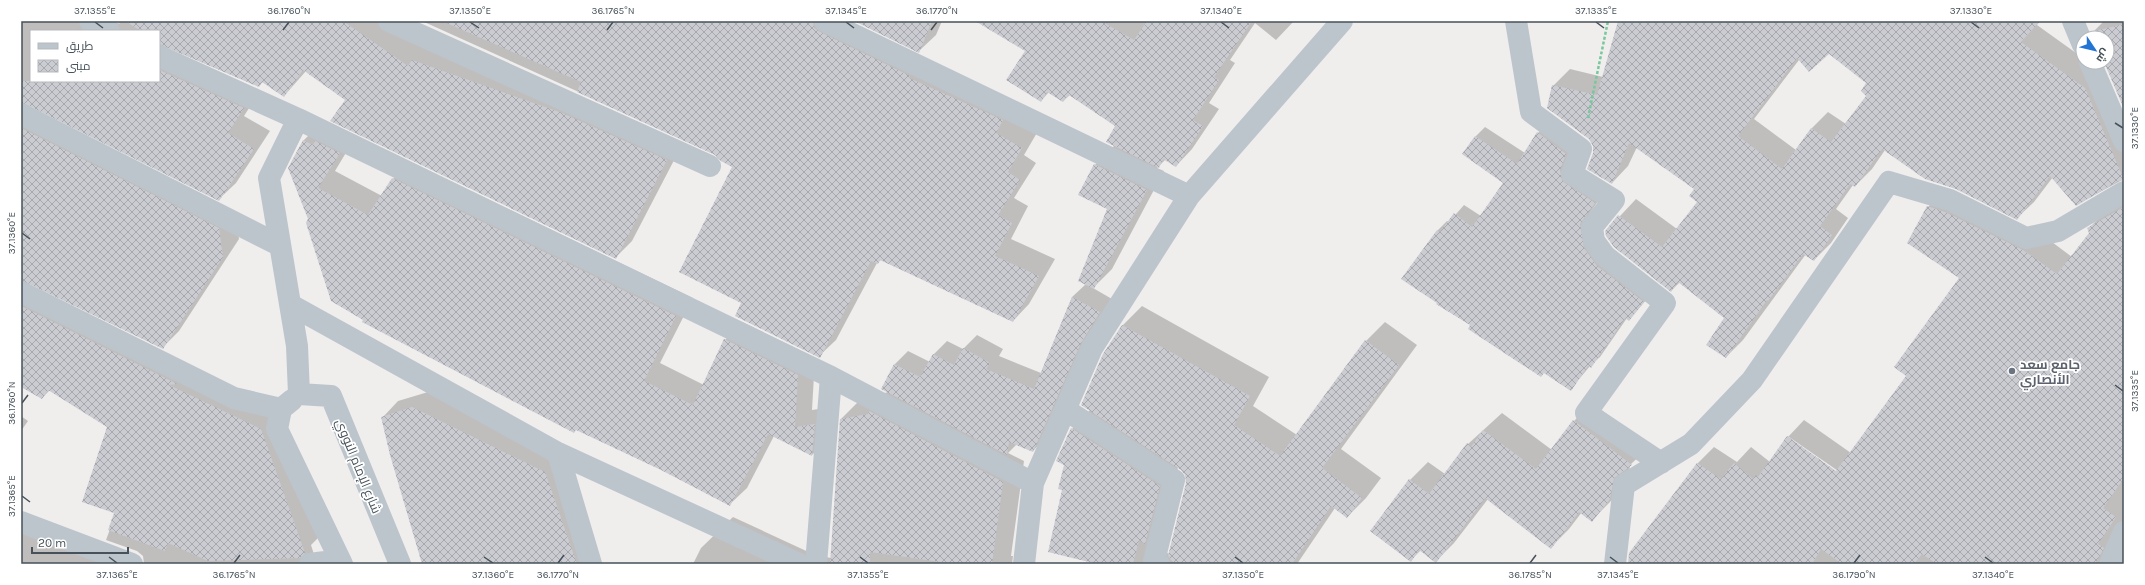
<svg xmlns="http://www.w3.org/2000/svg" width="2145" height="585" font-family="Karla,Cairo,sans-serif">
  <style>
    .shadow { fill: #0003; fill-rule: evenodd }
    .building { fill: url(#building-cross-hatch); fill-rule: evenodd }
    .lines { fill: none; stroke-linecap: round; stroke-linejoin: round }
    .path { stroke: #77c89d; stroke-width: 2.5; stroke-dasharray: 3 2; stroke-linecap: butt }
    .minor { stroke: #bcc5cc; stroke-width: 22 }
    .ticks { fill: none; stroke: #465159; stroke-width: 1.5 }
    .worship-dot { fill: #6b7280; stroke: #fff; stroke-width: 1.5 }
    .labels { text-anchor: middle; stroke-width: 3.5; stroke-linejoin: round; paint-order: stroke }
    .worship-label { font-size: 13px; font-weight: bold; fill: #5b616d; stroke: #fff; text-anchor: start }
    .street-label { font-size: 13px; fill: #465159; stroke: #fff }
    .neatline { fill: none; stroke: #465159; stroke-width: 1.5 }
    .ticks-label { font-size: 10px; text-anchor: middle; fill: #465159 }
  </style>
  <defs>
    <pattern id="building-cross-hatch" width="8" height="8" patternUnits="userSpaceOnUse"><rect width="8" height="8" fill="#caccd2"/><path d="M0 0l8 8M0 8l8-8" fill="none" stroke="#a6a8ad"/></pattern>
  </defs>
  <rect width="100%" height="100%" fill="#f0eded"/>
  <path class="shadow" d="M21,21H113L120,24L117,21H412L683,143L632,241L615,258L346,99L306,71L284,96L263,82L258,86L166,47L171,51L260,91L244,116L270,131L236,183L219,199L25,101L32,109L235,212L239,239L179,331L163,347L26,280L32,287L277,412L321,535L311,545L317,564H144L143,556L137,551L106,540L116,513L108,427L50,390L42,398L21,386ZM31,31H159V81H31Z
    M422,21H848L1038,131L1024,155L1036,163L1014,198L1028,206L1011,239L1055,259L1029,304L1013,321L881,260L877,263L836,340L819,356L742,303L734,166L716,154Z
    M856,21H942L936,35L919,51Z
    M977,21H1294L1276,40L1255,23L1230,60L1235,63L1209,103L1219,109L1192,149L1176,166L1166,159L1157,168L1164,171L1112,269L1093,288L1112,299L1046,437L1033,451L1017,444L1008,453L1024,461L1011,556H1013L1012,564H693L701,548L733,517L815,555L831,558L841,419L862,398L889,392L882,389L895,364L908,351L930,362L934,354L947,341L963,349L977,335L1003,349L999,356L1041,373L1072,297L1086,284L1109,209L1095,165L1115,145L1116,126L1070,95L1063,101L1049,92L1041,101L1026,50Z
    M1623,21H2040L2037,25L2083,58L2124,118V179L2076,205L2053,177L2034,202L2017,218L1885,150L1872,169L1855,186L1853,185L1836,209L1848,218L1831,243L1814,260L1806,254L1743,340L1726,357L1725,317L1680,282L1671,291L1606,231L1636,199L1677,229L1699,201L1696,188L1637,147L1628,166L1612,183L1594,153V146L1553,86L1570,69L1603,77ZM1829,53L1867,83V96L1846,124L1828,112L1811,129L1796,150L1754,119L1799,60Z
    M2104,21H2124V107L2105,62H2107V38H2095L2092,33Z
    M321,123L356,136L335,171L382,196L393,179L410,162L693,298L660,363L704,385L725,340L742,322L815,358L812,410L832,407L829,438L812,455L774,436L747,488L729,505L661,469L576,429L365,320L309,219L289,169L304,140Z
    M1548,123L1575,144L1569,160L1604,193L1589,214L1593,238L1653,292L1629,320L1627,318L1600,357L1590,366L1570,390L1402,279L1438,230L1447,221L1449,222L1464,205L1481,216L1504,182L1464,154L1476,136L1485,127L1525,153L1538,133Z
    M1945,190L2040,233L2072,257L2091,233L2088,229L2105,212L2124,201V564H1635L1630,553L1698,463L1714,447L1737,462L1751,447L1770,462L1788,437L1804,420L1851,453L1907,375L1960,278L1928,207ZM1789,437L1841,473L1840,475L1789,439Z
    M1142,306L1269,377L1253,406L1297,435L1366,341L1385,322L1417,345L1341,449L1381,478L1366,498L1347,517L1335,508L1297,564H1094L1064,489L1072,429L1090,410L1104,354L1123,325ZM1178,467L1186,475L1187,483L1170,554L1167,553L1161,539Z
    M428,392L561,457L599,564H423L383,417L398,401Z
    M1592,403L1650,446L1630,465L1628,480L1610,502L1592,520L1582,512L1569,529L1551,547L1488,499L1454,543L1436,561L1421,550L1411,560L1410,480L1428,462L1445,474L1468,444L1502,413L1552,450L1574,421Z
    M21,416L28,421L21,431Z
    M21,525L112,564H21Z"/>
  <path class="building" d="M125,21H343L408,66L412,60L562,113L667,160L616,259L330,121L345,100L303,70L284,97L262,82L259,87L159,44V31H141Z
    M442,21H813L814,28L820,32L910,76L909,78L1003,120L996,133L1022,148L1008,172L1020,180L998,215L1012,223L995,256L1039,276L1013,322L880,260L878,264L871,261L820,358L735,316L741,303L679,272L732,167L721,161L715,155L577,92L581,82Z
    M854,21H932L919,53Z
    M975,21H1101L1134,40L1147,21H1252L1214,77L1219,80L1193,120L1203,126L1176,167L1163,159L1159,168L1106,142L1115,126L1069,95L1063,102L1047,92L1041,102L1006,80L1025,51Z
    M1618,21H2040L2021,42L2085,88L2124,180L2118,181L2076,206L2050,176L2017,220L1956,189L1925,179L1882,149L1855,187L1850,184L1820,226L1832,235L1814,261L1803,254L1768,301L1767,300L1726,358L1706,345L1724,318L1678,282L1671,292L1614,247L1606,236L1605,231L1618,215L1662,247L1697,202L1689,196L1694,189L1629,143L1612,184L1587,169L1593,153V146L1589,139L1547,108L1552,85L1597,95ZM1829,54L1866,83L1861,91L1866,96L1831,142L1811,128L1782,169L1738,136L1797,58L1809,72Z
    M2124,24V109L2104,62H2107V38H2094L2091,32Z
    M159,70L244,108L228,133L254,149L219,201L21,102V81H159Z
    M21,128L219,228L223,257L163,349L21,280Z
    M1537,132L1566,154L1560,170L1562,181L1595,203L1580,224L1584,248L1597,266L1644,302L1629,321L1625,318L1591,368L1588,366L1571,391L1544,373L1541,377L1468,329L1470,325L1436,304L1437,303L1401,279L1437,230L1440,232L1454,213L1472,227L1503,183L1462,154L1475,136L1517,164Z
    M303,140L313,145L315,141L340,153L318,188L368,215L392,178L676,316L644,381L693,405L724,339L798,375L795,427L815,424L812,456L768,434L730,506L661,470L576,430L574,433L362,322L363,320L331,301L306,223L308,219L288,168Z
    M1094,164L1147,190L1094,289L1078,281L1107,209L1078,195Z
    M1927,206L1945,212L2023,250L2057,274L2089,233L2087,228L2124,207V478L2103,508L2116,517L2098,544L2104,548L2095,564H1937L1922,554L1914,564H1842L1821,549L1812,564H1628L1629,553L1697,463L1721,479L1734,463L1753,479L1756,475L1758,477L1787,436L1836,471L1906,376L1894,367L1959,278L1907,243Z
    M1072,297L1100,312L1081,343L1033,452L1009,442L1007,455L881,389L894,364L920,377L933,354L954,365L963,348L990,363L986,369L1034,389Z
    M21,306L177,384L169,385L261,429L305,553L300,558L208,561L168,543L165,551L108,530L114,513L82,502L107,427L48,390L42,399L21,387Z
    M1122,325L1250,396L1234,425L1280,456L1365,340L1399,365L1322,468L1362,498L1347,518L1331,506L1292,564H1176L1171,560L1168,556L1186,483L1185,475L1181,470L1081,405L1103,354Z
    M412,407L545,472L577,564H422L390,455L381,417Z
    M869,411L1003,482L992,564H955L870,552V564H830L840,419L868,414Z
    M1573,420L1632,465L1614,478L1610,499L1592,522L1579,512L1551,549L1485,498L1436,563L1419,550L1411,562L1370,531L1409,479L1429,494L1467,443L1471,447L1483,430L1536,469Z
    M1071,428L1160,486L1145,544L1139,540L1133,564H1097L1048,552L1062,490L1058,489L1064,465L1056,461Z"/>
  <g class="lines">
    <path class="path" d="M1588,118L1608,21"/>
    <path class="minor" d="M90,21L109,31
      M389,21L710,166
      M825,21L1189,196
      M1516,21L1531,112L1581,149L1572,174L1614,200L1592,227L1594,241L1605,256L1665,303L1586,413L1661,463
      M2073,21L2083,45
      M159,56L298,119L831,377L1033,483
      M2090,62L2124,141
      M21,114L279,245
      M298,119L269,178L297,346L299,394
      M21,292L234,398L281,409
      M291,305L558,453L799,564
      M299,394L331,396L400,564
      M292,400L281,409L277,429L342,564
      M1066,410L1174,480L1154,561L1159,564
      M558,453L591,564
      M21,522L132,564
      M310,564L340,560
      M816,564L831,377
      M1024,564L1033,483L1092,348L1189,196L1342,21
      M1615,564L1624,485L1691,444L1752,380L1889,182L1950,200L2026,238L2058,231L2124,192
      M2110,564L2124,532"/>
  </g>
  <path class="ticks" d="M95,22L103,28M470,22L479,28M846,22L854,28M1221,22L1229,28M1596,22L1604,28M1971,22L1979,28M283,30L289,22M607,30L613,22M931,30L937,22M2115,123L2123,128M22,233L30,239M2115,385L2123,391M22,403L28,395M22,496L30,502M109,557L117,563M484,557L493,563M860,557L868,563M1235,557L1243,563M1610,557L1618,563M1985,557L1993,563M234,563L240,555M558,563L564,555M1530,563L1536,555M1854,563L1860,555"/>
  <circle class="worship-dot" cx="2012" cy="371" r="4"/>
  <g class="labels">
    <g class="worship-label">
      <text x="2020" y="369">جامع سعد<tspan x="2020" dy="15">الأنصاري</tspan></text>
    </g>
    <g class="street-label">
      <text transform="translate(359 466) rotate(68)" y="5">شارع الإمام النووي</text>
    </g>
  </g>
  <rect width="2145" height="585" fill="none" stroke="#ffffff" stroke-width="44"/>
  <rect x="30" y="30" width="130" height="52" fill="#ffffff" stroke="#b5b9bd"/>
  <rect x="38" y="43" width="20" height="6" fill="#bcc5cc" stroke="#b5b9bd"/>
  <text x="66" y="50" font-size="12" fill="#465159">طريق</text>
  <rect x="38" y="60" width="20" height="12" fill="url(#building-cross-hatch)" stroke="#b5b9bd"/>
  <text x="66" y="70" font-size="12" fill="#465159">مبنى</text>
  <g transform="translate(2095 50) rotate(125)"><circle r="19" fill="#ffffff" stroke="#b5b9bd"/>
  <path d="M0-3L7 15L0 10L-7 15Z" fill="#2275d5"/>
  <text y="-6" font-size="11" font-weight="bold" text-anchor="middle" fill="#465159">ش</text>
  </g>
  <path d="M32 547v6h96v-6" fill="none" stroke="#465159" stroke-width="2"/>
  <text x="38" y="547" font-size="12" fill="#465159" stroke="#ffffff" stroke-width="3" paint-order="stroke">20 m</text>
  <rect x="22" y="22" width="2101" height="541" class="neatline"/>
  <g class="ticks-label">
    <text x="95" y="14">37.1355°E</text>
    <text x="289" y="14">36.1760°N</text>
    <text x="470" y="14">37.1350°E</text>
    <text x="613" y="14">36.1765°N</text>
    <text x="846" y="14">37.1345°E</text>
    <text x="937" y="14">36.1770°N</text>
    <text x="1221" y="14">37.1340°E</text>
    <text x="1596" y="14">37.1335°E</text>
    <text x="1971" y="14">37.1330°E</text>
    <text transform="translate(2134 128) rotate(-90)" y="4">37.1330°E</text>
    <text transform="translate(11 233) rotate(-90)" y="4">37.1360°E</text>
    <text transform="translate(2134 391) rotate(-90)" y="4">37.1335°E</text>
    <text transform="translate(11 403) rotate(-90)" y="4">36.1760°N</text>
    <text transform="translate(11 496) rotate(-90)" y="4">37.1365°E</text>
    <text x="117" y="578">37.1365°E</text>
    <text x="234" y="578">36.1765°N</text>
    <text x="493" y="578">37.1360°E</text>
    <text x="558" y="578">36.1770°N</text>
    <text x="868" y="578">37.1355°E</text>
    <text x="1243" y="578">37.1350°E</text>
    <text x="1530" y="578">36.1785°N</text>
    <text x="1618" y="578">37.1345°E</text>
    <text x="1854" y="578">36.1790°N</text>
    <text x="1993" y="578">37.1340°E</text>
  </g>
</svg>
